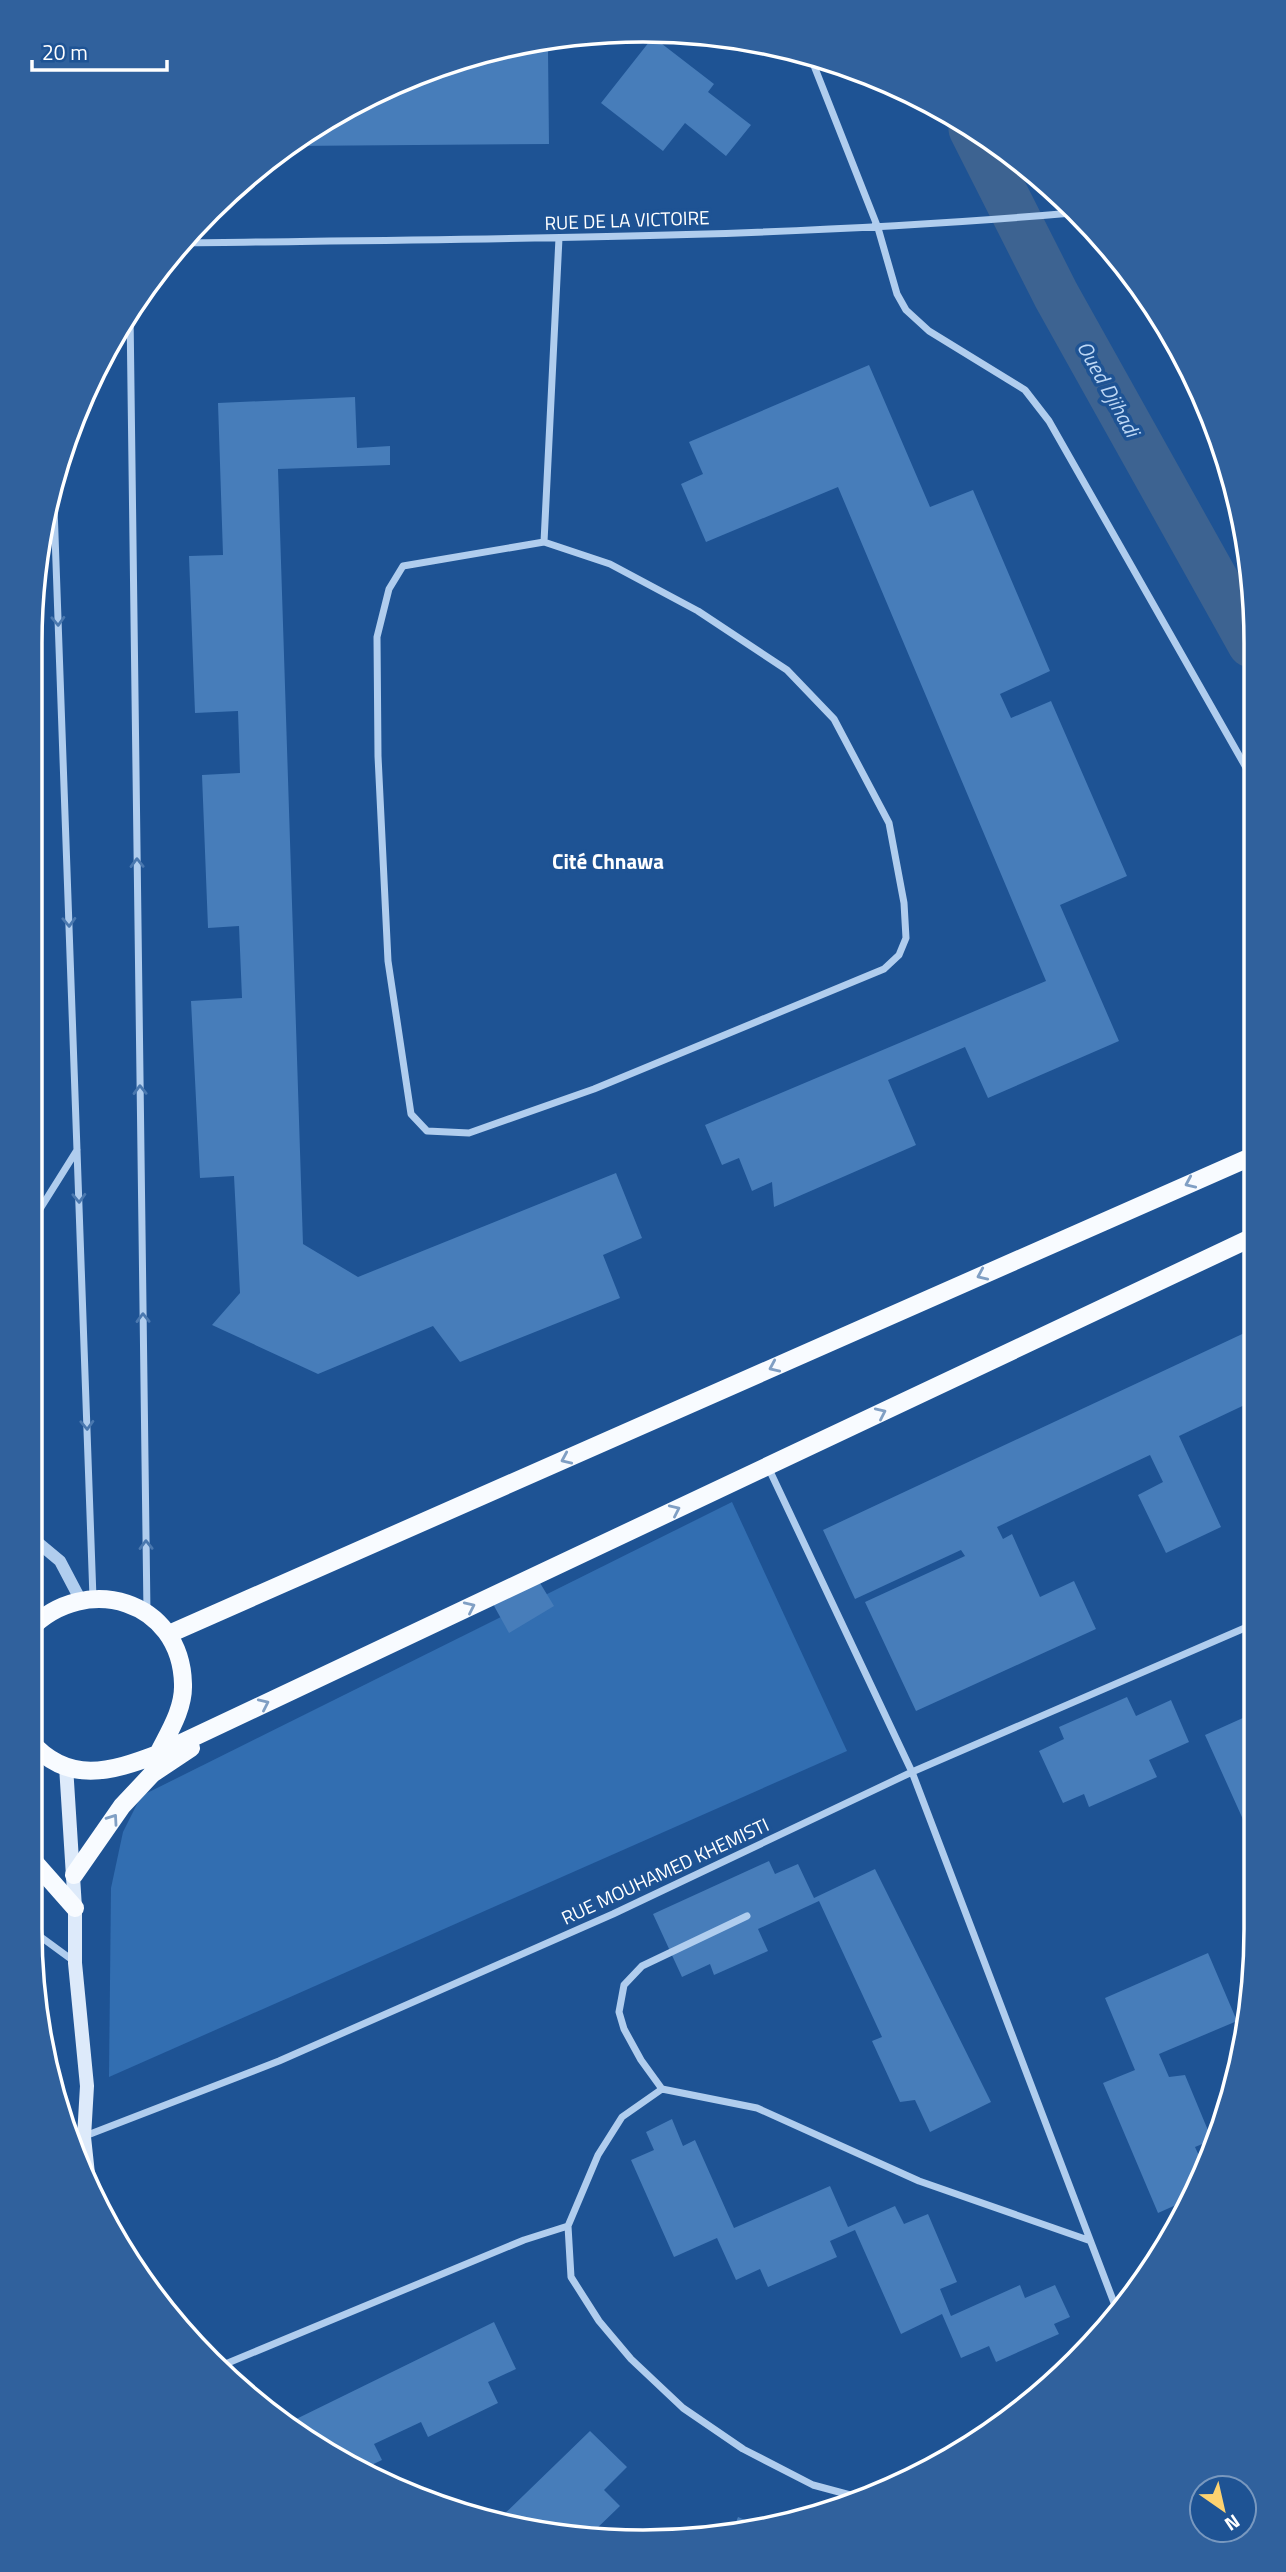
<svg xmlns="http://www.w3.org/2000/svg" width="1286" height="2572" font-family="'Titillium Web',sans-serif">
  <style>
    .green { fill: #326eb1 }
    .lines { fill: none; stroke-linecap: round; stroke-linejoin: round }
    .canal { stroke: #3d6391; stroke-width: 47 }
    .building { fill: #477dba }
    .minor { stroke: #b0cdee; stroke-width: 7 }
    .tertiary { stroke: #b0cdee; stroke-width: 12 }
    .secondary { stroke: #ddeafa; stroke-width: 14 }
    .primary { stroke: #f8fbff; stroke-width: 18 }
    .oneway { stroke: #4a78af }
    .oneway2 { stroke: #809fc4 }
    .labels { text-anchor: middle; stroke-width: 7; stroke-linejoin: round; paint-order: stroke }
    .street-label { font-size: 19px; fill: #fff; stroke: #1e5394 }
    .water-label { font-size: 21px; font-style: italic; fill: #bdd7f5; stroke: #1e5394 }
    .neighbourhood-label { font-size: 21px; font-weight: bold; fill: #fff; stroke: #1e5394 }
    .rim { fill: none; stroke: #fff; stroke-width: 3.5 }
  </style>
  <rect width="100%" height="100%" fill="#1e5394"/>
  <path class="green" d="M732,1502L847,1751L109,2077L111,1888L123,1832L141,1796Z"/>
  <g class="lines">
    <path class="canal" d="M972,129L1056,295L1251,644"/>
  </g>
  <path class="building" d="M653,37L714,84L708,92L751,125L726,156L685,123L663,151L601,103Z
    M494,51H548L549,144L289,146L336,112L445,62Z
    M869,365L930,507L973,490L1050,671L1000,694L1011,718L1051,701L1127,876L1060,905L1119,1041L988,1098L965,1047L888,1080L916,1145L774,1207L772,1182L752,1191L739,1158L722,1165L705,1125L1046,981L838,487L706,542L681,484L703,474L689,442Z
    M355,397L357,448L390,446V465L278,469L303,1244L358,1277L616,1173L642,1238L603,1255L620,1298L460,1362L433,1326L318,1374L212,1325L240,1293L234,1176L200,1178L191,1001L242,998L239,926L208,928L202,775L240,773L238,711L195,713L189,556L223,555L218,403Z
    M31,1010H33L38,1065L31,1072Z
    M1253,1329V1401L1179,1436L1221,1527L1166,1553L1138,1495L1163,1482L1150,1455L997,1527L1003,1539L1012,1534L1040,1597L1074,1581L1096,1629L916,1711L865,1602L965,1556L961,1550L855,1599L823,1530Z
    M537,1578L554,1606L509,1633L493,1604Z
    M1127,1697L1136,1716L1171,1700L1189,1742L1149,1760L1157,1777L1089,1807L1084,1794L1063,1803L1039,1751L1064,1739L1059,1727Z
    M1254,1713L1255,1846L1205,1735Z
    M769,1861L775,1874L798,1864L814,1898L875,1869L991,2102L930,2132L915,2100L900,2102L872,2041L882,2037L819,1901L758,1929L768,1951L714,1975L710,1964L682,1977L653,1914Z
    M1208,1953L1237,2021L1159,2054L1169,2077L1185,2075L1212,2140L1195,2147L1205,2169L1194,2197L1158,2213L1103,2083L1135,2070L1105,1998Z
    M672,2119L683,2146L695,2140L734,2228L830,2186L848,2227L895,2206L904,2224L928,2214L957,2282L940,2289L951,2316L1020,2285L1025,2298L1055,2285L1070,2317L1054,2324L1059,2334L996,2362L989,2346L961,2358L942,2314L901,2334L855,2230L830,2241L837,2257L768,2287L760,2269L736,2280L717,2238L674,2257L631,2160L654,2150L646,2132Z
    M494,2322L516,2369L488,2382L498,2403L428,2437L421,2422L374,2444L382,2460L361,2470L303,2439L286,2424Z
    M590,2431L627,2467L604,2490L620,2506L592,2533L523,2530L496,2522Z
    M738,2517L759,2526L731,2535Z"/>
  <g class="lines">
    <path class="minor" d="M809,53L878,228L897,294L906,310L929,331L1025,390L1049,421L1252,778
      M182,243C479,239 776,239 1072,213
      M130,312L147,1613
      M53,479L93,1598
      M544,542L610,564L698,611L787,670L834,719L889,823L904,903L906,938L899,955L884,969L594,1089L469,1133L427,1131L411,1114L388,961L378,756L377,637L389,589L403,566Z
      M544,542L559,238
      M30,1225L77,1150
      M768,1467L912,1772L1116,2308
      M30,1929L75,1962
      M662,2089L641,2060L624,2029L619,2012L624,1985L642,1966L747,1916
      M85,2136L279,2061L613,1914L912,1772L1254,1624
      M568,2226L598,2155L622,2117L662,2089L757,2108L919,2181L1088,2240
      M223,2365L524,2240L568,2226L571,2277L599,2321L631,2359L683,2408L743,2449L813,2485L854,2496L861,2495"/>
    <path class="tertiary" d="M30,1536L60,1561L80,1599"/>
    <path class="secondary" d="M66,1766L75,1908V1963L87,2086L84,2137L88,2174"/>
    <path class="primary" d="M169,1634L1253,1156
      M30,1741C68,1785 111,1772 158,1754C169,1732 184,1709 183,1684C181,1600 86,1572 30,1629
      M158,1754L1253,1237
      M30,1857L75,1908
      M74,1875L122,1806L152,1774L191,1748"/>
  </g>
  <defs><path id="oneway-chevron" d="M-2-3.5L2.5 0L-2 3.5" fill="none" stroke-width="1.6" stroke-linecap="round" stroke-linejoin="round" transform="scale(1.75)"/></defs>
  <g class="oneway">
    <use href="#oneway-chevron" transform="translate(58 621) rotate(88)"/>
    <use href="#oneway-chevron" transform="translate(137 863) rotate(-91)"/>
    <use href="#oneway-chevron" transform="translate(69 922) rotate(88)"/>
    <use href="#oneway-chevron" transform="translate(140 1090) rotate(-91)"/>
    <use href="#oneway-chevron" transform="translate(79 1198) rotate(88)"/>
    <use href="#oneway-chevron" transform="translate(143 1318) rotate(-91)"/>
    <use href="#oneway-chevron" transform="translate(87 1425) rotate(88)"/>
    <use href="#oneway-chevron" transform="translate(146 1545) rotate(-91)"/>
  </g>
  <g class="oneway2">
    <use href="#oneway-chevron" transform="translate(1190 1183) rotate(156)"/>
    <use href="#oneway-chevron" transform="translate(982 1275) rotate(156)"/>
    <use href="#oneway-chevron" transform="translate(774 1367) rotate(156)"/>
    <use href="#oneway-chevron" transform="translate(881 1413) rotate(-25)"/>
    <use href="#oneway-chevron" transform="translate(566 1459) rotate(156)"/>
    <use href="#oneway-chevron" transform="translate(675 1510) rotate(-25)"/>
    <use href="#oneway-chevron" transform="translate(470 1607) rotate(-25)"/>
    <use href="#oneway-chevron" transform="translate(264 1704) rotate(-25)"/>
    <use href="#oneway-chevron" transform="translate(113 1819) rotate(-55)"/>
  </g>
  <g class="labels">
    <g class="street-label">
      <text transform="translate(627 220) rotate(-2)" y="7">RUE DE LA VICTOIRE</text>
      <text transform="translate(665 1871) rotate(-25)" y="7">RUE MOUHAMED KHEMISTI</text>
    </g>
    <g class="water-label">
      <text transform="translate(1108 389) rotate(61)" y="7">Oued Djihadi</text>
    </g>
    <g class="neighbourhood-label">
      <text x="608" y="869">Cité Chnawa</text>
    </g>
  </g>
  <path d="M0 0H1286V2572H0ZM643 42H643A601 601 0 0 1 1244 643V1929A601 601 0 0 1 643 2530H643A601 601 0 0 1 42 1929V643A601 601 0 0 1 643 42Z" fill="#30619d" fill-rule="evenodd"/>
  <path class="rim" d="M643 42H643A601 601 0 0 1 1244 643V1929A601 601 0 0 1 643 2530H643A601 601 0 0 1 42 1929V643A601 601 0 0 1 643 42Z"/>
  <g transform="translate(1223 2509) rotate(146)"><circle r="33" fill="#1e5394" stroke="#7898bf" stroke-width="2"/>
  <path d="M0-5L12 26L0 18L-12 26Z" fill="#fdd270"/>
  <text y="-10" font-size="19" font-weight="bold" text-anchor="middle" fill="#ffffff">N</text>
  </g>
  <path d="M32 60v10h135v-10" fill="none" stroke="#ffffff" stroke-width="3.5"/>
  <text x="42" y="60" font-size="21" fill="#ffffff" stroke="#1e5394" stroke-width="5" paint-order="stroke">20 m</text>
</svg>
